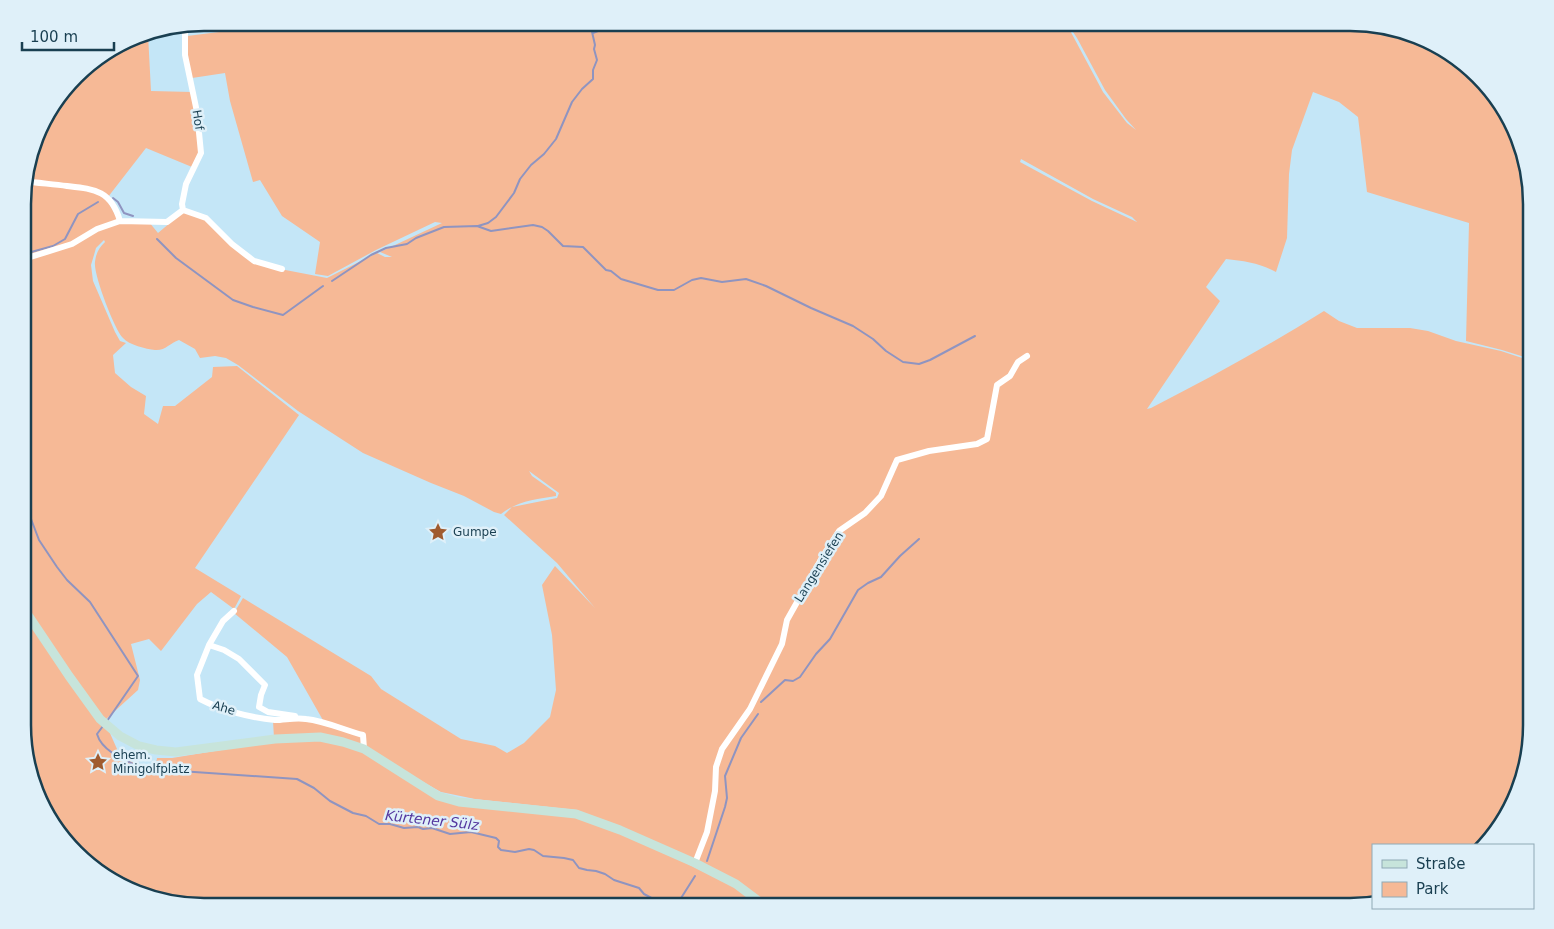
<svg xmlns="http://www.w3.org/2000/svg" width="1554" height="929" font-family="'DejaVu Sans',sans-serif">
  <style>
    .green { fill: #f6b996; fill-rule: evenodd }
    .lines { fill: none; stroke-linecap: round; stroke-linejoin: round }
    .stream { stroke: #8f94c0; stroke-width: 2 }
    .street { stroke: #fff; stroke-width: 6 }
    .secondary { stroke: #c7e4db; stroke-width: 9 }
    .labels { text-anchor: middle; stroke-width: 5; stroke-linejoin: round; paint-order: stroke }
    .street-label { font-size: 12px; fill: #193f51; stroke: #dff0f9 }
    .poi-label { font-size: 12px; fill: #193f51; stroke: #dff0f9; text-anchor: start }
    .water-label { font-size: 14px; font-style: italic; fill: #54379f; stroke: #dff0f9 }
    .rim { fill: none; stroke: #193f51; stroke-width: 2.5 }
  </style>
  <rect width="100%" height="100%" fill="#c4e6f7"/>
  <path class="green" d="M218,23H1066L1103,92L1127,123L1136,130L1126,119L1105,90L1077,38L1067,23H1350L1441,47L1501,104L1531,192V359L1502,350L1466,341L1469,223L1367,192L1358,117L1339,102L1313,92L1292,150L1289,174L1287,238L1276,272C1260,263 1244,261 1226,259L1206,287L1220,301L1147,409L1151,408C1210,378 1268,346 1324,311L1339,321L1357,328H1410L1428,331L1456,341L1501,351L1531,361V736L1507,816L1477,845H1373V903L1361,906H771L738,882L697,862L709,833L721,748L706,832L694,861L577,810L475,799L441,792L365,749L363,736L324,722L287,657L234,613L243,598L371,676L381,689L461,739L495,746L507,753L524,743L550,717L556,690L552,635L542,585L555,566L595,608L557,563L504,515L512,507L557,498L559,493L529,471L532,476L556,493V496C537,499 517,501 501,514L494,512L464,496L431,483L363,453L298,411L238,365L226,358L215,356L200,358L195,349L179,340C170,343 165,351 155,350C146,349 129,345 123,338C114,329 93,273 95,262C96,253 99,248 105,242L104,240L96,248L94,255L91,265L93,281L115,332L120,341L126,343L113,355L115,373L131,387L146,396L144,414L158,424L163,406H175L212,377L213,367L237,366L299,415L195,568L241,596L234,609L211,592L197,604L161,651L149,639L131,644L140,680L138,690L105,720L70,673L24,604V260L46,254L97,229L120,222H149L158,233L183,212L206,220L255,262L275,268L327,278L377,253L385,257H392L380,252L442,223L435,222L376,250L328,276L315,274L320,242L282,216L260,180L253,182L230,101L225,73L192,78L187,55V36L219,32ZM1021,159L1093,199L1132,217L1137,222L1092,201L1020,162Z
    M148,34L151,91L192,92L199,152L192,167L146,148L108,197L98,190L24,180L41,124L84,68L135,36Z
    M24,182L87,189L106,198L118,220L72,242L24,257Z
    M24,615L109,731L121,758L155,770L157,758H172L276,741L320,738L363,750L438,798L575,816L620,831L735,887L761,906H204L113,882L53,825L24,748Z
    M305,720L362,736L363,744L344,741L274,738L273,721Z"/>
  <g class="lines">
    <path class="stream" d="M593,33L603,29L621,24
      M113,198L118,202L124,213L133,216
      M478,226L488,223L496,217L514,193L520,179L531,165L544,154L556,139L572,102L582,89L593,79V70L597,60L594,49L595,45L590,23
      M157,239L176,258L233,300L253,307L283,315L323,286
      M24,254L53,246L65,239L78,214L98,202
      M332,281L371,255L386,248L407,244L416,238L444,227L477,226L491,231L533,225L542,227L548,231L563,246L583,247L606,270L611,271L621,279L658,290H674L692,280L701,278L722,282L746,279L766,286L811,308L853,326L873,339L886,351L903,362L919,364L930,360L975,336
      M24,512L31,519L39,540L57,567L67,580L90,602L138,676L107,721
      M761,702L785,680L793,681L800,677L816,654L830,639L858,590L868,583L881,577L900,556L919,539
      M103,726L97,734C102,752 127,761 142,768
      M151,769L297,779L314,788L330,801L353,813L366,816L379,824H390L404,828L418,827L423,829L432,828L450,834L471,832L496,838L499,841L498,847L501,850L515,852L529,849L534,850L543,856L564,858L573,860L579,868L587,870L596,871L605,874L614,880L639,888L644,894L657,901L671,906
      M707,861L725,807L727,798L725,776L741,738L758,714
      M676,906L695,876"/>
    <path class="street" d="M24,181C38,183 52,184 67,186C94,189 111,190 120,221
      M183,210L182,204L186,184L201,153L197,112L185,55V26
      M183,210L206,218L232,244L254,261L282,269
      M24,259L72,244L97,229L120,221L167,222L183,210
      M234,611L223,621L209,645L197,675L200,699C221,710 251,718 275,720C285,720 296,717 306,719C325,721 344,730 363,735L364,749
      M209,645L224,650L239,659L265,685L261,695L259,707L268,712L295,716
      M695,863L707,832L715,791L716,767L722,749L750,709L782,644L787,620L823,556L839,531L865,513L881,496L897,460L929,451L977,444L987,439L997,385L1010,376L1018,362L1027,356"/>
    <path class="secondary" d="M24,609L69,676L100,719L120,736L139,746L156,750L176,752L275,739L320,737L343,742L364,749L438,796L459,802L576,814L620,830L695,863L736,884L765,906"/>
  </g>
  <defs>
    <g id="sight-bare" transform="scale(1.5)"><path d="M0-6L1.8-2.2L6-1.7L2.9 1.2L3.7 5.4L0 3.3L-3.7 5.4L-2.9 1.2L-6-1.7L-1.8-2.2Z" fill="#a05b2f" stroke="#dff0f9" stroke-width="2.5" paint-order="stroke"/></g>
  </defs>
  <g fill-rule="evenodd">
    <use href="#sight-bare" x="438" y="532"/>
    <use href="#sight-bare" x="98" y="762"/>
  </g>
  <g class="labels">
    <g class="street-label">
      <text transform="translate(198 120) rotate(81)" y="4">Hof</text>
      <text transform="translate(819 567) rotate(-58)" y="4">Langensiefen</text>
      <text transform="translate(224 708) rotate(17)" y="4">Ahe</text>
    </g>
    <g class="poi-label">
      <text x="453" y="536">Gumpe</text>
      <text x="113" y="759">ehem.<tspan x="113" dy="14">Minigolfplatz</tspan></text>
    </g>
    <g class="water-label">
      <text transform="translate(432 820) rotate(6)" y="5">Kürtener Sülz</text>
    </g>
  </g>
  <path d="M0 0H1554V929H0ZM204 31H1350A173 173 0 0 1 1523 204V725A173 173 0 0 1 1350 898H204A173 173 0 0 1 31 725V204A173 173 0 0 1 204 31Z" fill="#dff0f9" fill-rule="evenodd"/>
  <path class="rim" d="M204 31H1350A173 173 0 0 1 1523 204V725A173 173 0 0 1 1350 898H204A173 173 0 0 1 31 725V204A173 173 0 0 1 204 31Z"/>
  <rect x="1372" y="844" width="162" height="65" fill="#dff0f9" stroke="#90a9b6"/>
  <rect x="1382" y="860" width="25" height="8" fill="#c7e4db" stroke="#90a9b6"/>
  <text x="1416" y="869" font-size="15" fill="#193f51">Straße</text>
  <rect x="1382" y="882" width="25" height="15" fill="#f6b996" stroke="#90a9b6"/>
  <text x="1416" y="894" font-size="15" fill="#193f51">Park</text>
  <path d="M22 42v8h92v-8" fill="none" stroke="#193f51" stroke-width="2.5"/>
  <text x="30" y="42" font-size="15" fill="#193f51" stroke="#dff0f9" stroke-width="4" paint-order="stroke">100 m</text>
</svg>
